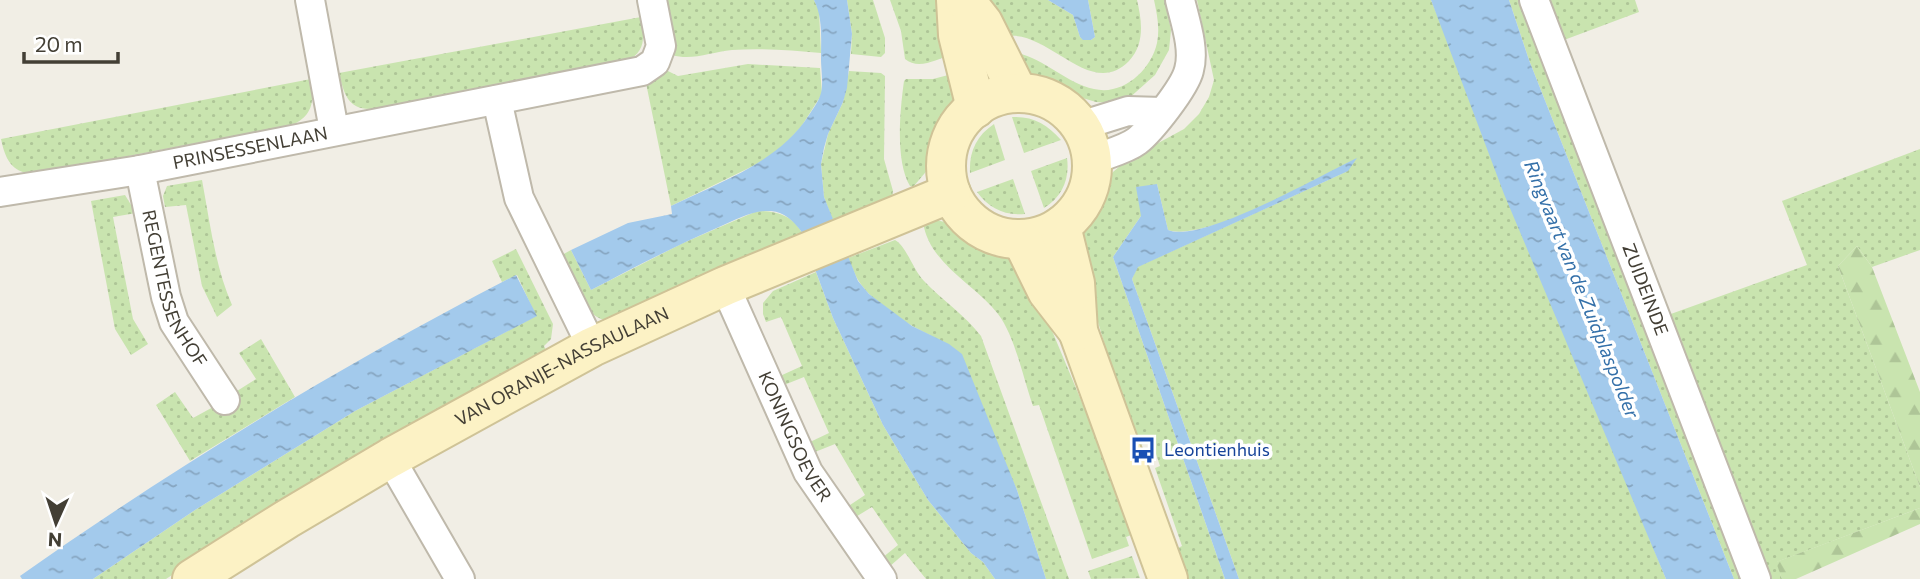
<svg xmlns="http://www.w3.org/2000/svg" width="1920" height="579" font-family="Commissioner,sans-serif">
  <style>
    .grass { fill: url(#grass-dots) }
    .forest { fill: url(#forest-firs) }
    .water { fill: url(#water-ripples) }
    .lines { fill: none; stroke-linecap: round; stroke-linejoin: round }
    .street-casing { stroke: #bfb9ab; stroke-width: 32 }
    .secondary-casing { stroke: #cfc397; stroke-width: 42 }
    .street { stroke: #fff; stroke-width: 28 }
    .secondary { stroke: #fcf2c5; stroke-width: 38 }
    .labels { text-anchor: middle; stroke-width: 7; stroke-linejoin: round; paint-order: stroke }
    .street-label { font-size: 18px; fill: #433f35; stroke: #fff }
    .transit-label { font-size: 18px; fill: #164399; stroke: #fff; text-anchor: start }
    .water-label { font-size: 19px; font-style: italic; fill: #3470a9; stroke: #fff }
  </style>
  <defs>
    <pattern id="grass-dots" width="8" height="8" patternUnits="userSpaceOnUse" patternTransform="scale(1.75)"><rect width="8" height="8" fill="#c9e4af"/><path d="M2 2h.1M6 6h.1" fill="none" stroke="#aec597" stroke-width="1.8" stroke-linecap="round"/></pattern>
    <pattern id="forest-firs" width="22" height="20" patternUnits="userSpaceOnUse" patternTransform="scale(1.75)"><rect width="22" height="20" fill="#c9e4af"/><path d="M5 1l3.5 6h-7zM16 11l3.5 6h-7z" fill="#aec597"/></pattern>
    <pattern id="water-ripples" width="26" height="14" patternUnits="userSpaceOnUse" patternTransform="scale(1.75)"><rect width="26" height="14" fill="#a3caec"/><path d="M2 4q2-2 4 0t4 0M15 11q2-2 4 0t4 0" fill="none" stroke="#86a5c0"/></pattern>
  </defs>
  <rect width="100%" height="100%" fill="#f1eee5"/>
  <path class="grass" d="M664,0H814L819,10L821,53C791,50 761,48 732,50C711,52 692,61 672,55Z
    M847,0H873L885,38V53L881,57L851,54L852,34Z
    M890,0H936L951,54C937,60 918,70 905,59L901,31Z
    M988,0H1048L1073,15L1080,37L1084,40H1091L1095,37L1088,0H1137C1142,21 1145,44 1129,61C1091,100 1050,31 1008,36Z
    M1154,0H1165L1171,30L1169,50L1155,75L1127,100L1109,103L1096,102L1069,94L1025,72L1017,53C1045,59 1066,83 1094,89C1123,96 1151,70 1157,43C1160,28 1157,14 1154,0Z
    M1197,0H1431L1666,579H1239L1132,279L1137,267L1348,171C1313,185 1200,242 1168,230L1157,184L1141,216L1113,257L1225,579H1185L1174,550L1182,546L1155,468L1160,466L1152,442L1135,446L1081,265L1082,230L1096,209L1107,179L1113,172L1127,160L1184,129L1199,114L1209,97L1214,80Z
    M1509,0H1522L1743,579H1734L1529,60Z
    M1549,0H1635L1639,12L1564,40Z
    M641,17C644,35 647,52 626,61L372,109C348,110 344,94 339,73Z
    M748,64L820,68L822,94L801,127L787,142L772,155L753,166L671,206L646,83L666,70L678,76Z
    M849,71L881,73L885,76L884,159L893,191L892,197L833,221L824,197L821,164L828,134L843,102Z
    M956,73L955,102L936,137L930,167L913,187L910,186C895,161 900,110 904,81L906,79H933Z
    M311,79C314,100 314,115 292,125L34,174C11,173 5,158 1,139Z
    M1012,117C1033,116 1047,124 1061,140L1024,153Z
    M994,124L1005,160L970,173C969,152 976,136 994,124Z
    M1920,149V250L1872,267L1857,246L1838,266L1920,487V508L1777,562L1782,579H1769L1668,315L1807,265L1782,201Z
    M1067,158C1070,179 1062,197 1044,208L1031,171Z
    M1013,179L1025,214C1004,216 989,208 977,192Z
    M202,180C210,223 215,266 232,305L217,317L202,286L186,205L165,207L163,196L167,186Z
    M125,195L136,213L113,217L133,319L148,344L131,355L115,329L91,201Z
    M757,211C778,211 795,216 804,237L610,321C583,320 571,277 560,256L571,250L591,290L683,243Z
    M936,220L949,223L977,243L1010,258L1035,290L1106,460L1134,534L1126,537L1129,546L1092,559L1039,405L1033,406C1023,378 1015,336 998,314C974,283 929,264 923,222Z
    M895,240C907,247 913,270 924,281C942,300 965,315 981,336L1069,579H1046L1017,490L1001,455L930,335C905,323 876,306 860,283C855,276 852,266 848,258Z
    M516,249L553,324L551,339L544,346L548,354L204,554L166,579H93L195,510L355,411L536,316L517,275L502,282L492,261Z
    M816,272L833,318L883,425L928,500L971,553L983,562L995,579H926L905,553L889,567L882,558L898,545L872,507L854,518L847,507L865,495L835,444L815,452L810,442L829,433L804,377L784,385L780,376L802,366L781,317L766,322L763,314V303L773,291Z
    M261,339L295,397L190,461L156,405L175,392L193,418L237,394V391L256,379L239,353Z
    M1132,556L1140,578L1091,579L1088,571Z"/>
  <path class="forest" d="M1857,246L1872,267L1920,392V487L1838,266Z
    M1920,508V524L1796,579H1782L1776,562Z"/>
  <path class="water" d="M814,0H847L852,34L847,88L843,102L828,134L824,148L821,164L824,197L858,281L869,294L912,326L949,344L962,354L1017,490L1046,579H995L983,562L971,553L928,500L883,425L833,318L801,231C793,221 785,212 771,211C752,210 736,220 719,227C675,246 633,268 591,290L571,250L628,223L672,214L671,206C721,181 778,163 809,115C813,109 818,102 820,96C824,87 821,69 821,59C821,39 823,18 814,0Z
    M1048,0H1088L1095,37L1091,40H1083L1080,37L1073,15Z
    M1431,0H1509L1529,60L1734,579H1666L1504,194Z
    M1357,158L1348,171L1138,267L1132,279L1239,579H1225L1113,257L1141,216L1136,187L1157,184L1168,230C1201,244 1321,175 1357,158Z
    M516,275L537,316L355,411L195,510L93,579H22L20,576C179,464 344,364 516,275Z"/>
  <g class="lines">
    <g class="street-casing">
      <g id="street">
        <path d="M310,0L334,130"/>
        <path id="s1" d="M1534,0L1756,579"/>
        <path d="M497,100L519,198L592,347"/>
        <path d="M1080,126L1128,111L1162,112"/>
        <path d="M1092,160C1106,154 1125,150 1137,141C1151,130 1185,87 1189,70C1195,49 1185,21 1180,0"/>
        <path id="s2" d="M140,170L166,297L174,322L225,400"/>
        <path id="s3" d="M0,192L140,170L642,71L655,62L661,46L652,0"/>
        <path id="s4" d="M725,286L808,472L882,579"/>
        <path d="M390,458L460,579"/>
      </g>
    </g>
    <g class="secondary-casing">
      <g id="secondary">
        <path d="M956,0L958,35L976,108"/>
        <path d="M965,0L983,23L1018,93"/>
        <circle cx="1019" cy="166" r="73"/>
        <path d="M1061,226L1075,283L1078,331L1168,579"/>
        <path d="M1022,240L1047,291L1078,331"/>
        <path id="s5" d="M192,579L287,519L390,458L592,347L725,286L951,193"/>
      </g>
    </g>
    <use href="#street" class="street"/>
    <use href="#secondary" class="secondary"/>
  </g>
  <defs>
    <g id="bus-bare" transform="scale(2.1)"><path d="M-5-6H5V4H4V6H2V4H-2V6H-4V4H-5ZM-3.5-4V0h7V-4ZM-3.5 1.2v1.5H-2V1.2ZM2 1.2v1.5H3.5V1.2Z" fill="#1a4fb4" stroke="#fff" stroke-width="2.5" paint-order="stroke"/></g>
  </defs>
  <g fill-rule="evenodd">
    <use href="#bus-bare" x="1143" y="450"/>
  </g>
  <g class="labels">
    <g class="street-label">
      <text dy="6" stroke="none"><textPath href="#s3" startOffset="254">PRINSESSENLAAN</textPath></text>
      <text dy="6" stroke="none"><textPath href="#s2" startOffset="124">REGENTESSENHOF</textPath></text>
      <text dy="6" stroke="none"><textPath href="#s1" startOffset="310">ZUIDEINDE</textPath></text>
      <text dy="6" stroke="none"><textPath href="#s5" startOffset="427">VAN ORANJE-NASSAULAAN</textPath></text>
      <text dy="6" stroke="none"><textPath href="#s4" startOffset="166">KONINGSOEVER</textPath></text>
    </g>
    <g class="transit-label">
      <text x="1164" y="456">Leontienhuis</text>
    </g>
    <g class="water-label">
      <text transform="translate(1582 289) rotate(68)" y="7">Ringvaart van de Zuidplaspolder</text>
    </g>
  </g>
  <g transform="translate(56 523) rotate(183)" stroke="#ffffff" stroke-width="5" paint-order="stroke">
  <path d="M0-5L12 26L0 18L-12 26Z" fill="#433f35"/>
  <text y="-10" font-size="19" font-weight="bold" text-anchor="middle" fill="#433f35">N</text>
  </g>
  <path d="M24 52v10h94v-10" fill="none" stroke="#433f35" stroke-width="3.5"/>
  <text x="35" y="52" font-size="21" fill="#433f35" stroke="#ffffff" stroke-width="5" paint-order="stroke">20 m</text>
</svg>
